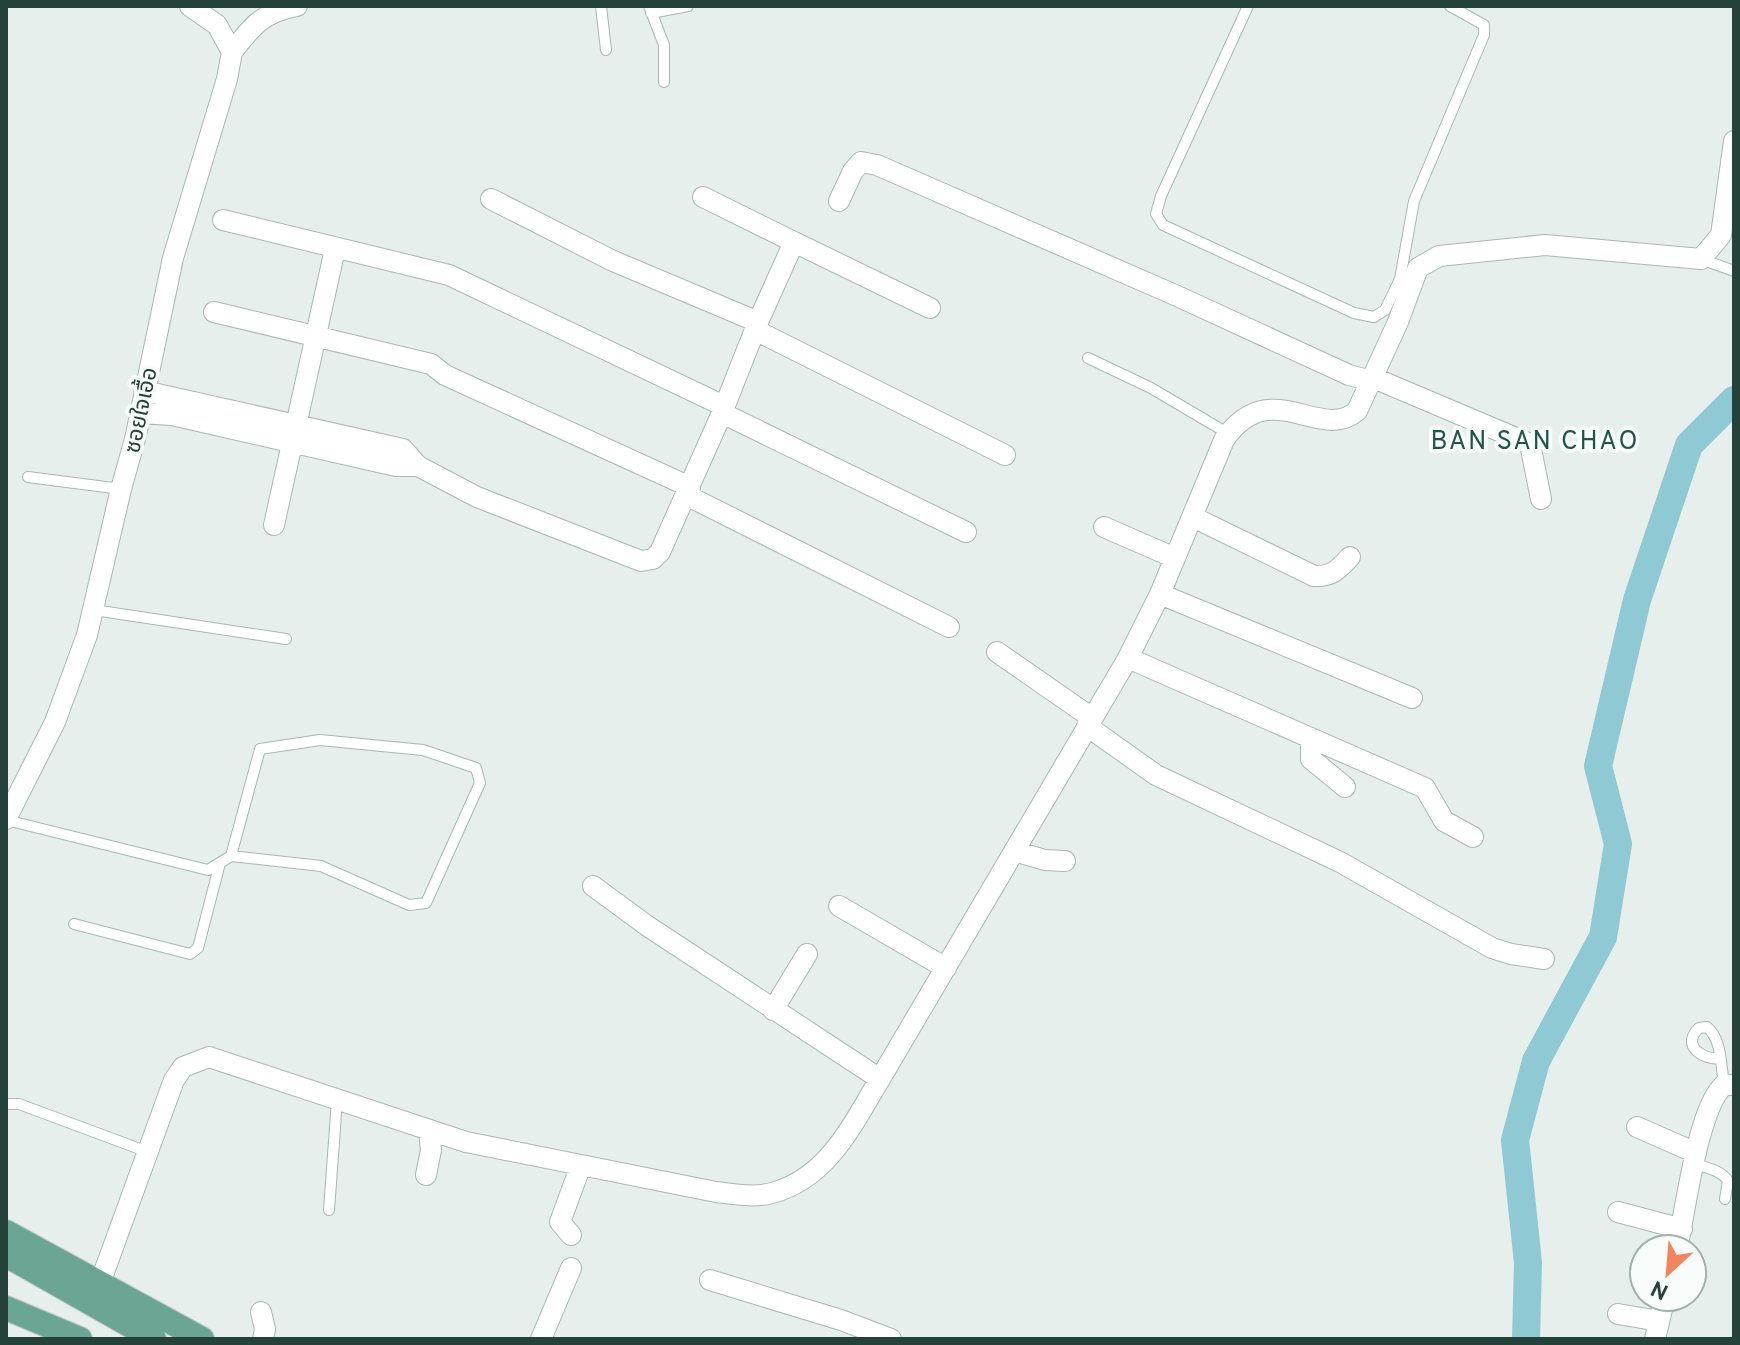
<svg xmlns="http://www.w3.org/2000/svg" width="1740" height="1345" font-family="Overpass,'Noto Sans Thai',sans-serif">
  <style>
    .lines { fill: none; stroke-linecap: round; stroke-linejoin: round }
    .river { stroke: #8ec9d4; stroke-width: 28 }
    .service-casing { stroke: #a8b8b2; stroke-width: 12 }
    .minor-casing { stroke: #a8b8b2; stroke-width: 22 }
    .primary-casing { stroke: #c2cac8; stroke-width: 26 }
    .service { stroke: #fff; stroke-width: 10 }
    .minor { stroke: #fff; stroke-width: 20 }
    .primary { stroke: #6aa596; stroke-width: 24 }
    .labels { text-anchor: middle; stroke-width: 8; stroke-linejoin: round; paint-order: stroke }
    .street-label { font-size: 22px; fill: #24423a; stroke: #f7fbf9 }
    .quarter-label { font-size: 26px; letter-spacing: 2px; fill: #1f5548; stroke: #f7fbf9 }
  </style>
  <rect width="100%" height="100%" fill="#e6efeb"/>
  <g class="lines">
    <path class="river" d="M1526,1339L1528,1263L1515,1140L1536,1061L1603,937L1618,844L1598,766L1637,600L1689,445L1734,400"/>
    <g class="service-casing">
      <path id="service" d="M601,6L606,50
        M649,6L664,45V82
        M1248,6L1161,196L1156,214L1163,225L1354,313L1374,317L1385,310L1400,279L1414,201L1484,35V25L1450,6
        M651,13L688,6
        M1701,259L1734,271
        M1088,358L1151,388L1229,434
        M28,477L121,489
        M94,610L286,639
        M6,820L208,870L231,856L321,866L409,905L426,903L480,783L476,768L423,750L320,740L260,749L231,856
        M74,924L190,954L198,948L220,863
        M1720,1059C1701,1059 1681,1045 1699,1028L1707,1027C1722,1039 1721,1067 1724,1085
        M6,1104H19L148,1152
        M1695,1164C1707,1168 1721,1170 1728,1181L1725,1199
        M329,1210L337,1100"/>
    </g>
    <g class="minor-casing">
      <path id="minor" d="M232,52C252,26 263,12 297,6
        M703,197L794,242
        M839,201L853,171L861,162L877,165L1175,295L1349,375L1371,381H1381L1530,444L1541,499
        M223,220L449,275L724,406
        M214,312L431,364L445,375L690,487
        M758,322L794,242L930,308
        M755,330L1005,455
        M144,391L403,449L418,466L477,497L641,561L653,559L660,552L722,413L758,322L611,260L491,199
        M141,413L172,415L396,466H418
        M722,413L966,532
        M686,495L949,627
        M1193,517L1314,576C1332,577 1339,569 1350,557
        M274,525L335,249
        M1104,527L1175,558
        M1160,594L1412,698
        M997,652L1092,718
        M1128,658L1425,788L1444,821L1473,837
        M1087,726L1156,775L1340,862L1492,948L1511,954L1544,959
        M1311,738V759L1345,787
        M6,819L55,722L87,635L121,489L135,439L173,258L227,79L232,52L217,25L190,6
        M1014,851L1045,860L1065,861
        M593,886L646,925L880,1079
        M839,906L946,968
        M773,1010L807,954
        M1637,1127L1696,1153
        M426,1175L431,1150L429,1131
        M1618,1212L1682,1229
        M571,1235L560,1222L581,1165
        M1677,1249C1685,1213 1698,1107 1724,1085H1734
        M710,1280L841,1320L891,1339
        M100,1283L174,1080L183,1067L209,1057L466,1142L716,1192C734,1194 754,1198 772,1193C828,1178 852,1125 880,1079L1128,658L1160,594L1224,440C1270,373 1320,443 1357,411L1398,322L1418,268L1439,256L1545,245L1701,259L1721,235L1734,141
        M261,1312L265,1329L263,1339
        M1618,1314L1659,1321
        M541,1339L571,1268
        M1655,1339L1665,1297"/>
    </g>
    <g class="primary-casing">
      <path id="primary" d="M6,1232L202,1339
        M6,1255L154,1339
        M6,1308L80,1339"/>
    </g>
    <use href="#service" class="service"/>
    <use href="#minor" class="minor"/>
    <use href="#primary" class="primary"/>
  </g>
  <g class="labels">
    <g class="street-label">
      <text transform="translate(140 410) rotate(-78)" y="8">ซอยใจเอื้อ</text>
    </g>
    <g class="quarter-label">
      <text x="1535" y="449">BAN SAN CHAO</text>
    </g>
  </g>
  <rect width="1740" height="1345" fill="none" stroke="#24423a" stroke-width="16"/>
  <g transform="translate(1668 1273) rotate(206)"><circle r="38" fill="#f7fbf9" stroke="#a3b1ad" stroke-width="2"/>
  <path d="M0-6L14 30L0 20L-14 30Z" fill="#f4845f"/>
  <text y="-12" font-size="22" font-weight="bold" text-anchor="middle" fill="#24423a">N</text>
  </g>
</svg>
